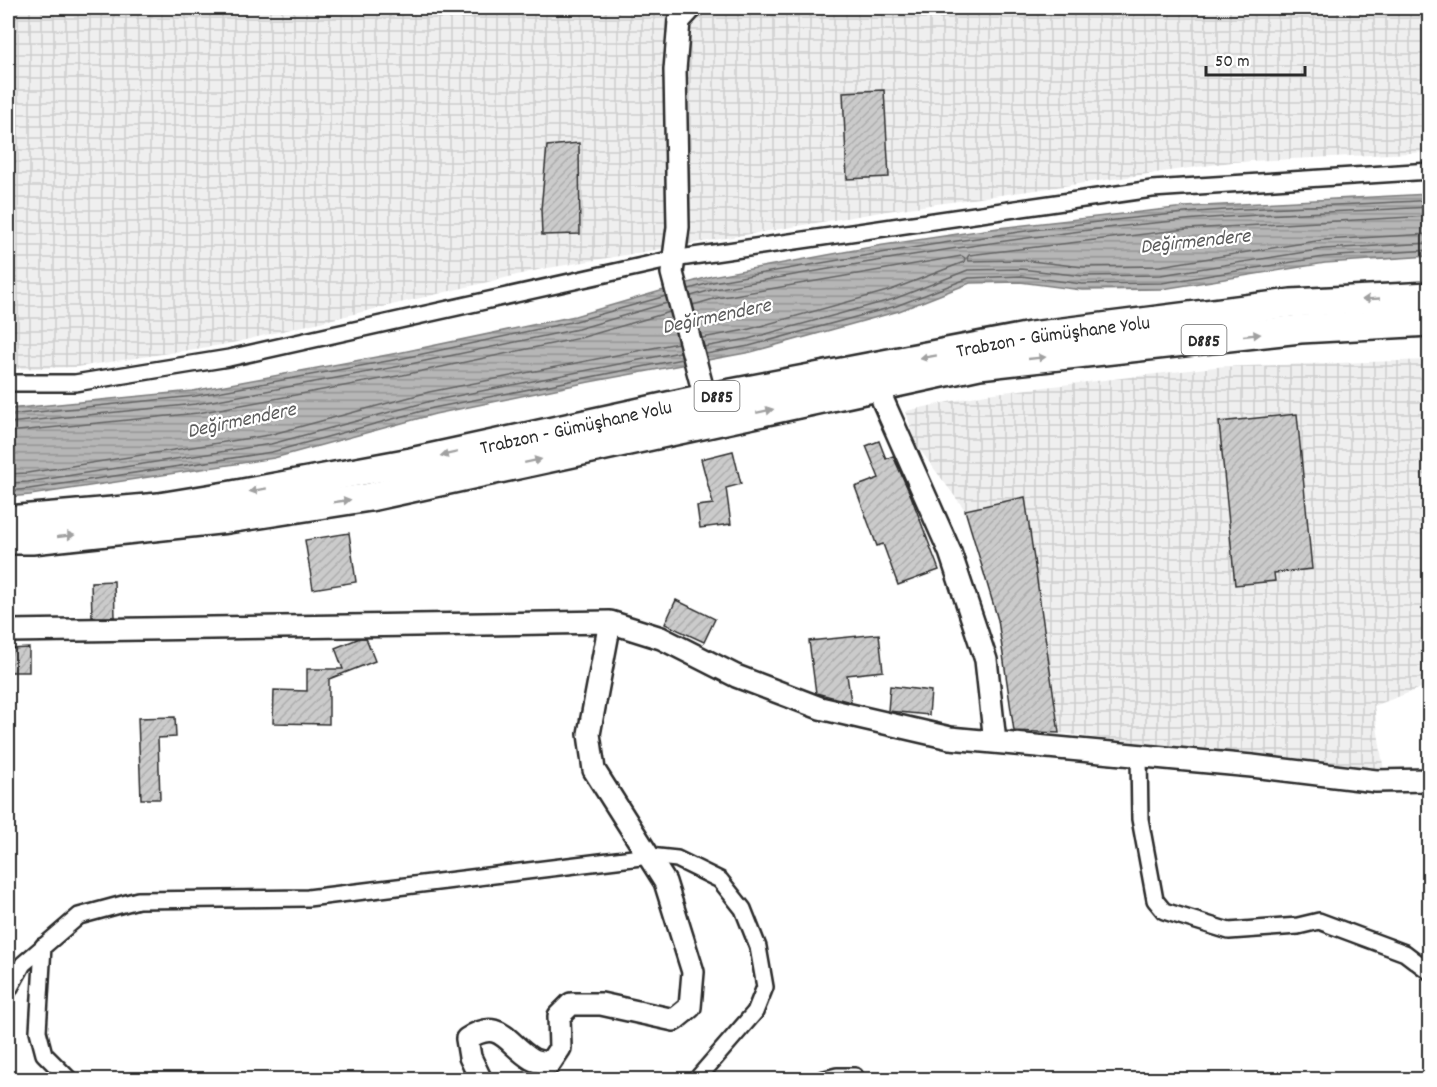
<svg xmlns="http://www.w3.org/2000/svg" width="1437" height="1087" font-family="Dekko,sans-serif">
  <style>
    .industrial { fill: url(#industrial-grid) }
    .water { fill: url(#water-rules); stroke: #7e7e7e; stroke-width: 1.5 }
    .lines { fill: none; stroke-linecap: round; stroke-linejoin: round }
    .shore { stroke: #636363; stroke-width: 1.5 }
    .building { fill: url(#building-hatch); stroke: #2b2b2b; stroke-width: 1.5 }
    .street-casing { stroke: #2b2b2b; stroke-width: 20 }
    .secondary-casing { stroke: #2b2b2b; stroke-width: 26 }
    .highway-casing { stroke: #2b2b2b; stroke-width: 32 }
    .street { stroke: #fff; stroke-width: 15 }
    .secondary { stroke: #fff; stroke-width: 21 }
    .highway { stroke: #fff; stroke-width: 27 }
    .oneway { fill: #a0a0a0 }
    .labels { text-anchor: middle; stroke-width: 4.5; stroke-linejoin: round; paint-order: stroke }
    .shield { fill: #fff; stroke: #6b6b6b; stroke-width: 1.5 }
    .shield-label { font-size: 18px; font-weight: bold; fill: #2b2b2b }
    .street-label { font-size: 20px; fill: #2b2b2b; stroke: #fff }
    .water-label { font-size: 21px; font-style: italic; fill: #5c5c5c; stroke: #fff }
  </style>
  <defs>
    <pattern id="industrial-grid" width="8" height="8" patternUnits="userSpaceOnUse" patternTransform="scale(1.5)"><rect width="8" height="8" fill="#efefef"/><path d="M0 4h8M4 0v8" fill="none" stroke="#cdcdcd"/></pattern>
    <pattern id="water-rules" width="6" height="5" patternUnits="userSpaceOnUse" patternTransform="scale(1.5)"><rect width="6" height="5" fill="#b6b6b6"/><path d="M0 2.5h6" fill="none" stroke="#949494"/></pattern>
    <pattern id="building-hatch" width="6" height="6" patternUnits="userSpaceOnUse" patternTransform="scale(1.5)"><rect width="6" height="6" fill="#cbcbcb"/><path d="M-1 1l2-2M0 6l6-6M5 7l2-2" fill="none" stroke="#aeaeae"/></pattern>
  </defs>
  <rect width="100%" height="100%" fill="#fff"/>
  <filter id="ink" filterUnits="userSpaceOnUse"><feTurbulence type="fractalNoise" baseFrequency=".0167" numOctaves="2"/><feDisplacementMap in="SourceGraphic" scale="12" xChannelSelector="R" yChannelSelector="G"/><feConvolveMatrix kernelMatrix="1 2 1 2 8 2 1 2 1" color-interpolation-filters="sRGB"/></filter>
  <g filter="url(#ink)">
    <path class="industrial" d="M8,8H1429V152L1232,162L887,211L542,269L228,344L77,367L8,369Z
      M1429,360V685L1374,706L1384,772L1305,764L1059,733L1014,731L998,620L965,510L915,443L906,411L986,394L1215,367Z"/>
    <path class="water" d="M1429,194V256L1325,263L1162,289L1082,290L1020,282L970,283L899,311L751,352L589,382L435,414L274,458L30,495L8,497V409L193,391L398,353L575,316L712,276L877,246L998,228L1185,207Z"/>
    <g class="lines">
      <path class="shore" d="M1430,216L1187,229L969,255L967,258L969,261L1022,260L1083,267L1160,266L1323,240L1430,234
        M689,289L713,282C870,254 1026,227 1185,213C1266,206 1348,206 1430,200
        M691,296L715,289C871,261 1027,234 1185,220C1266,213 1348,212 1430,207
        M693,305L717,298L962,256L965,258L964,262L891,290L746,330L702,338
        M704,347L748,339L894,299L968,270L1021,269L1083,276L1161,275L1324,249L1430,243
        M706,354L749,346L896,306L969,278L1021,276L1082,284L1162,283L1324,257L1430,250
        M8,415L195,396L399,359L576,321L666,296
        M8,423L196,404L401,366L578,329L667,303
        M8,432L198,413L403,375L580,338L670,312
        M8,474L27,473L269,435L429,392L678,343
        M8,483L28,482L271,444L431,401L680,352
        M8,491L29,489L272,452L433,408L682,359"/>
    </g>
    <path class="building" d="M884,90L889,177L847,179L843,92Z
      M579,143L580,234L542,235L541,209L547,146Z
      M1297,414L1312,569L1274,573L1275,581L1235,585L1219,422Z
      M879,441L886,459L893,456L911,496L939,570L898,585L883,544L877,546L855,487L879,478L866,446Z
      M733,451L741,484L726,488L731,524L700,528L697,506L713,504L701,459Z
      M1025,497L1059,733L1014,731L998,620L965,510Z
      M349,533L356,582L313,589L305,540Z
      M114,581L115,617H92L91,582Z
      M676,600L715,619L704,642L665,624Z
      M879,634L883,671L847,675L851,702L816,693L809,641Z
      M360,638H366L375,661L329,679V724L273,723L274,690L307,691V669H343L335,648Z
      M29,648V672H8V649Z
      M890,686L931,691L929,715L888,711Z
      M175,717L176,737L158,738L160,799H141L138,718Z"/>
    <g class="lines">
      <g class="street-casing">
        <path id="street" d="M8,383H75L229,358L673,259L1152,189L1430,171
          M1139,756L1140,819L1155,900L1164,911L1229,931L1298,926L1319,921L1405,953L1430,972
          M43,946L38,1031L44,1054L70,1080
          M8,991L23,964L79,916L138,900L308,898L649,856L677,859L720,880L743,909L758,947L765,987L755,1012L696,1080
          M821,1080L837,1076H855"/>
      </g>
      <g class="secondary-casing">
        <path id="secondary" d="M691,8L679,21L675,70L678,227L672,273L705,398
          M880,387L883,401L950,552L986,660L995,742
          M8,631L610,622L661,638L736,676L820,708L950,738L1252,766L1376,781L1430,780
          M481,1080L470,1057L467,1039C500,1017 506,1043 532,1059C537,1062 544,1062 550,1063L560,1048L559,1016L571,1004H601L674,1020L690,1007L693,972L665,882L594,770L589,734L610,622"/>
      </g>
      <g class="highway-casing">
        <g id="highway">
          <path id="s1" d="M8,520L159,507L232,495L411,462L705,398L1031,336L1291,303L1430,296"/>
          <path d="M8,540H32L228,519L370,497L979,365L1300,329L1430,322"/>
        </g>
      </g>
      <use href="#street" class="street"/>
      <use href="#secondary" class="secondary"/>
      <use href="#highway" class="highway"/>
    </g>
    <defs><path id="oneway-solid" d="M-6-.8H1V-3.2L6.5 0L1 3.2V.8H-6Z" transform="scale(1.5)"/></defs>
    <g class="oneway">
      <use href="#oneway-solid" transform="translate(1371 299) rotate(177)"/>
      <use href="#oneway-solid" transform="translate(1252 335) rotate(-6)"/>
      <use href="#oneway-solid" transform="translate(928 357) rotate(170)"/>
      <use href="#oneway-solid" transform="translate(1037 358) rotate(-6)"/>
      <use href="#oneway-solid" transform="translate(765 411) rotate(-12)"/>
      <use href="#oneway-solid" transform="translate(449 454) rotate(168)"/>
      <use href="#oneway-solid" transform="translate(533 461) rotate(-12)"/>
      <use href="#oneway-solid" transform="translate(258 490) rotate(170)"/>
      <use href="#oneway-solid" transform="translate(342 501) rotate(-9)"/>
      <use href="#oneway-solid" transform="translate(66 536) rotate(-6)"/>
    </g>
  </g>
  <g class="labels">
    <g class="shield">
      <rect x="1181.5" y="325" width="45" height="30" rx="4.5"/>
      <rect x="694.5" y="381" width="45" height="30" rx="4.5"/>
    </g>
    <g class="shield-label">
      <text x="1204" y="346">D885</text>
      <text x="717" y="402">D885</text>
    </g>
    <g class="street-label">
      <text dy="7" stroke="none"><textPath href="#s1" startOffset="1062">Trabzon - Gümüşhane Yolu</textPath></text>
      <text dy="7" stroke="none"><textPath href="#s1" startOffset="576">Trabzon - Gümüşhane Yolu</textPath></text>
    </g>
    <g class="water-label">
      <text transform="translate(1195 240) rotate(-6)" y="7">Değirmendere</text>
      <text transform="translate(716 315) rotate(-12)" y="7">Değirmendere</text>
      <text transform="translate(241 419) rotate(-12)" y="7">Değirmendere</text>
    </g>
  </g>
  <rect width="1437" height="1087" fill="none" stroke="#fff" stroke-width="30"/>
  <rect x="15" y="15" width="1407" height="1057" fill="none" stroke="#2b2b2b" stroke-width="2" filter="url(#ink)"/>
  <path d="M1206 66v9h99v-9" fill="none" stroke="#2b2b2b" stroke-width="3"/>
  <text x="1215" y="66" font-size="18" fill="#2b2b2b" stroke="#ffffff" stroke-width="4.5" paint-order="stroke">50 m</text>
</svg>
